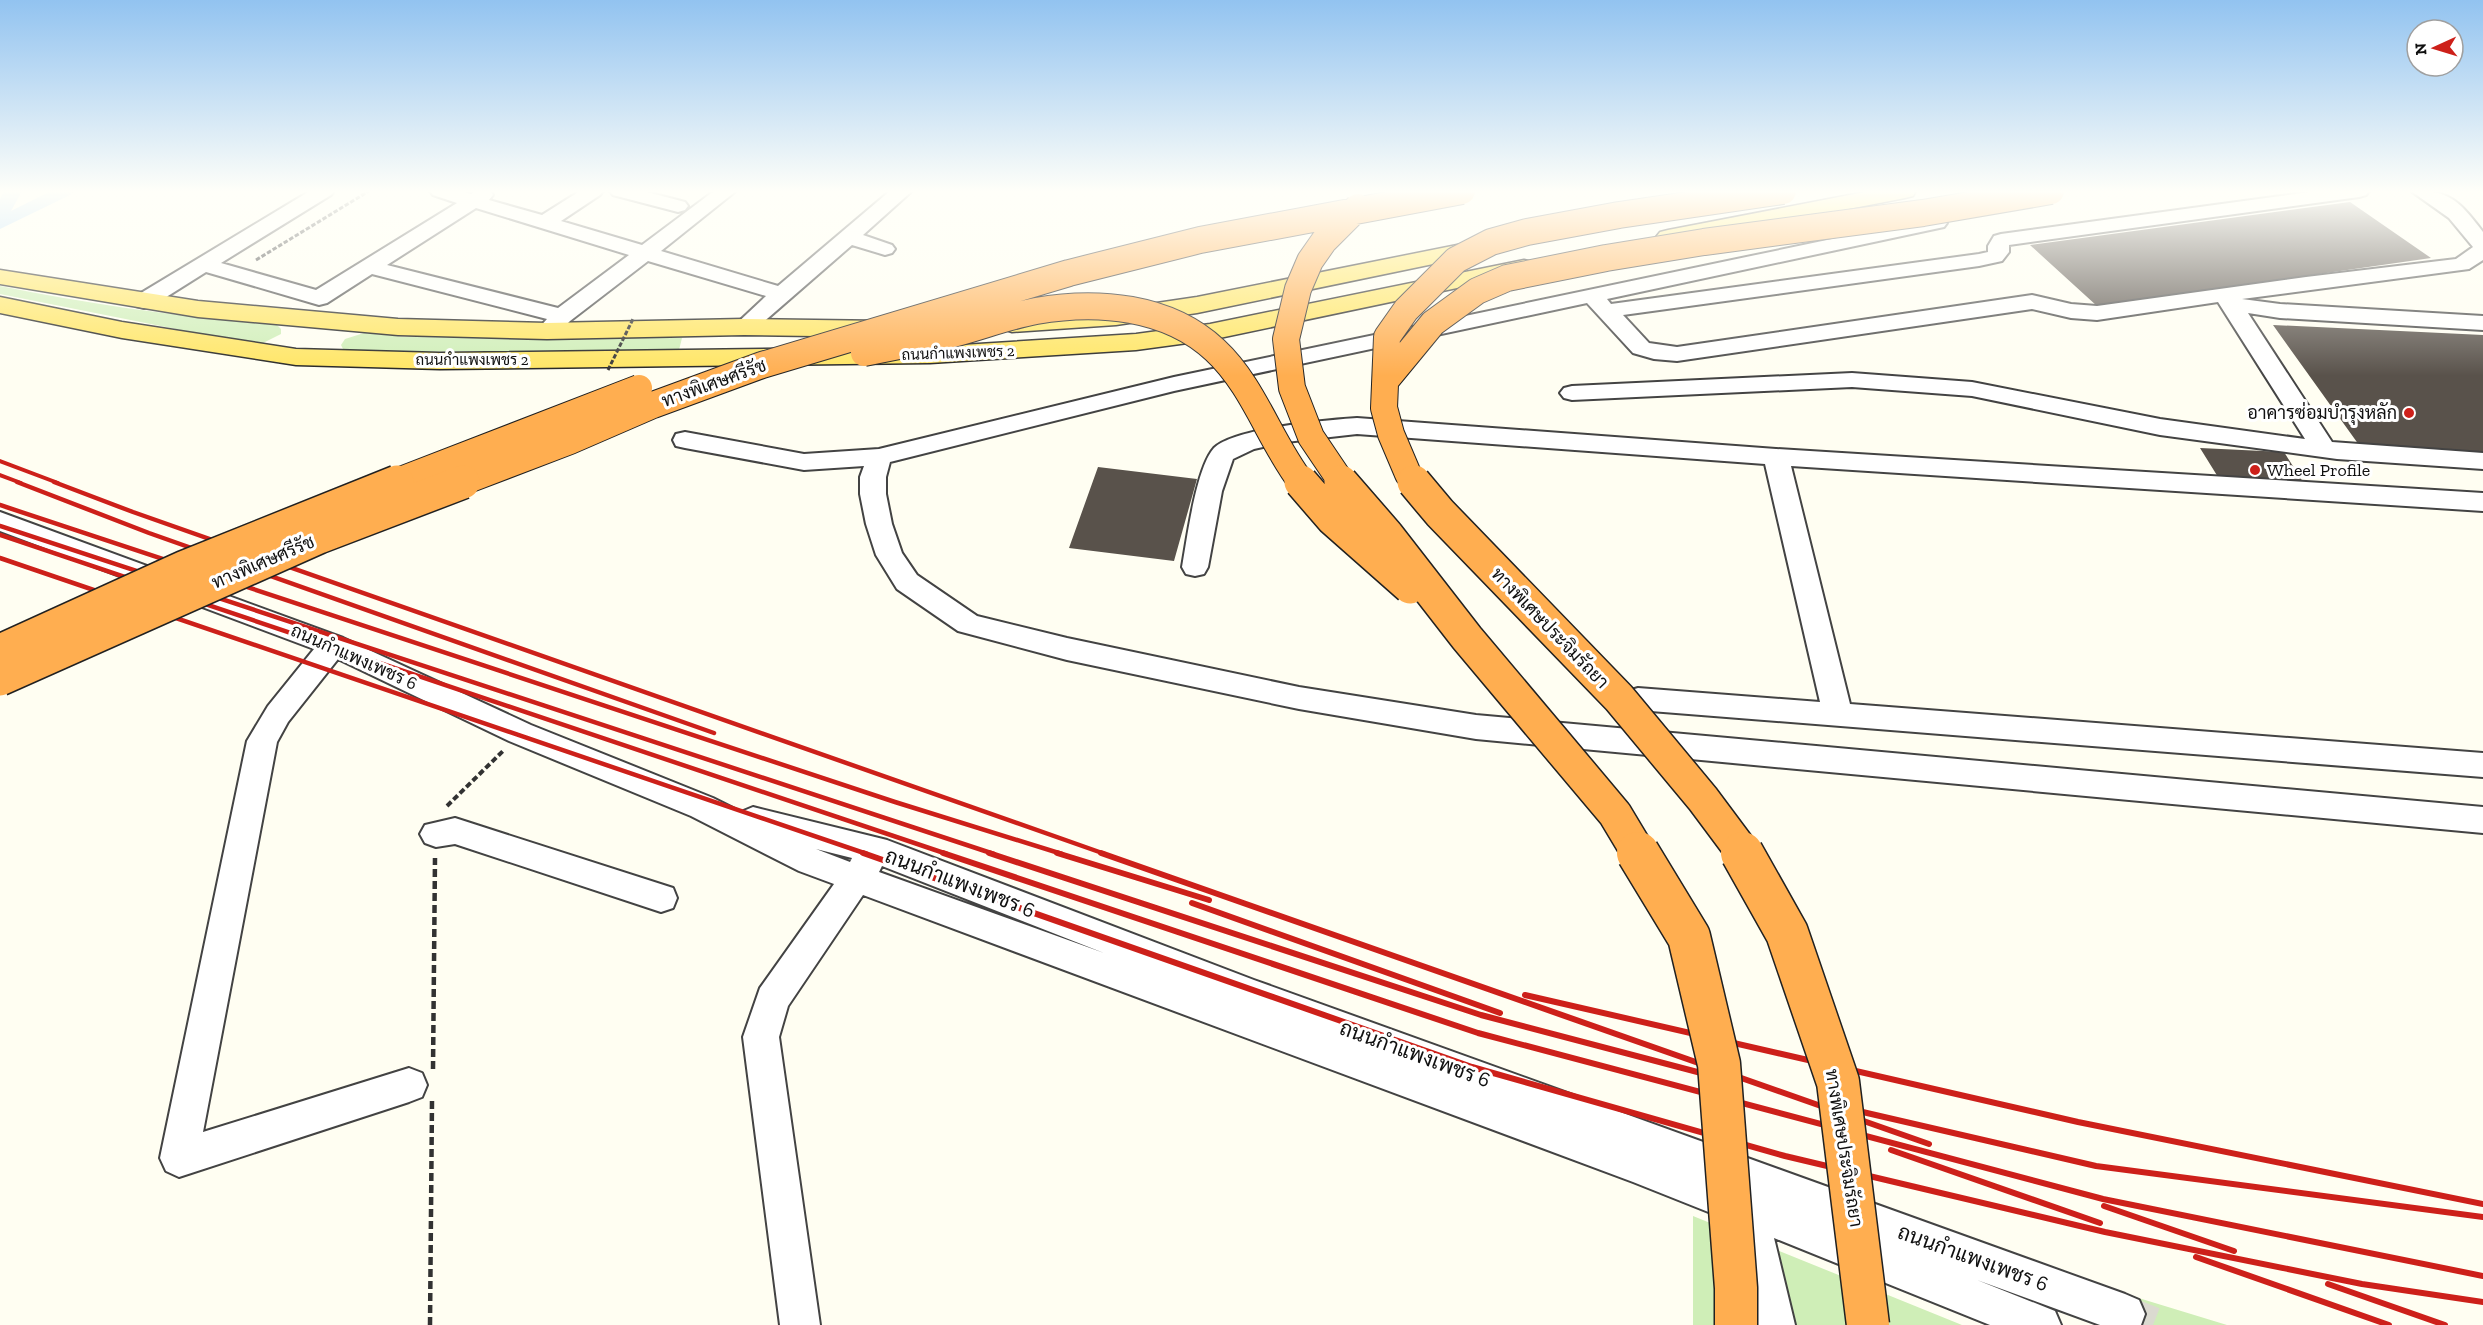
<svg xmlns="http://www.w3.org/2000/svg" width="2483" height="1325" font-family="'Zilla Slab',Sarabun,serif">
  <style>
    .green { fill: #cfeeb7 }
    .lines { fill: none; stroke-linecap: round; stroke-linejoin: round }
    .canal { fill: #b2dafb; fill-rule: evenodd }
    .building { fill: #59524b }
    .minor-tunnel { stroke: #dbdad0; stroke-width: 36; stroke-dasharray: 36 18; stroke-linecap: butt }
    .minor-casing { stroke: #434343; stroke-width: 4 }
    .major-casing { stroke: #212121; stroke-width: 3 }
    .path-far2 { stroke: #323232; stroke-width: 3; stroke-dasharray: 4.5 2; stroke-linecap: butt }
    .path-far1 { stroke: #323232; stroke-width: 4; stroke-dasharray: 6 3; stroke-linecap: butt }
    .path { stroke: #323232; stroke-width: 4.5; stroke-dasharray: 8 4; stroke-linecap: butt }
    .minor { fill: #fff; fill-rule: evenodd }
    .major { fill: #ffe562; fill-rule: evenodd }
    .rail-far2 { stroke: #cd201a; stroke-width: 4 }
    .rail-far1 { stroke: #cd201a; stroke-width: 4.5 }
    .rail { stroke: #cd201a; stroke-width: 6 }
    .highway-bridge-far2-casing { stroke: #212121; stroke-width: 28; stroke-linecap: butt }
    .highway-bridge-far1-casing { stroke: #212121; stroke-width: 36; stroke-linecap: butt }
    .highway-bridge-casing { stroke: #212121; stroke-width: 45; stroke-linecap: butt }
    .path-bridge { stroke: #323232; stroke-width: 3; stroke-dasharray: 4.5 2; stroke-linecap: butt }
    .highway-bridge-far2 { stroke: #ffae50; stroke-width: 26 }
    .highway-bridge-far1 { stroke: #ffae50; stroke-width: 33 }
    .highway-bridge { stroke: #ffae50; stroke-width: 42 }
    .poi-dot { fill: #cd201a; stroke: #fff; stroke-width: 2 }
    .labels { text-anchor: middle; stroke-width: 6; stroke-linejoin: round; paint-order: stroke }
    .far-street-label { font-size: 15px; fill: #101010; stroke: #fff }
    .street-label { font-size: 18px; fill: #101010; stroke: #fff }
    .poi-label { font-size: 18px; fill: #101010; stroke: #fff; text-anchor: end }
    .near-street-label { font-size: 21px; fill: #101010; stroke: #fff }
  </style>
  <rect width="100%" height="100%" fill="#fffef2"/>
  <path class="green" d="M0,286C92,305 184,317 277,325L281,329V334L263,343L251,344L0,294Z
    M364,333L404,337L682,338L679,350L374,352H349L343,349L341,345L345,339Z
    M1693,1216L1962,1325H1693Z
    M2132,1296L2227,1325H2131Z"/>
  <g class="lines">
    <path class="canal" d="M4,191H22L11,211L51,191H73L70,195L0,229V199Z"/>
  </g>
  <path class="building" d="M2350,202L2431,258L2097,306L2030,245Z
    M2273,325L2483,335V452L2359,445Z
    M2200,448L2284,452L2303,482L2218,477Z
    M1098,467L1197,479L1174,561L1069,548Z"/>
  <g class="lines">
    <path class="minor-tunnel" d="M2125,1314L2153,1325"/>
    <g class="minor-casing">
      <path id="minor" d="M310,191H334L331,195L221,263L316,290L457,203L433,195L430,191H460L471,194L476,191H490L493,195L489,200L542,215L580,191H603L600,195L561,221L642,245L714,191H736L661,251L778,286L890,191H912L863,235L892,245L895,249L892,253L885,255L852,245L752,332L744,334L736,332L733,327L766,296L648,261L570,321L555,336L547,338L539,336L536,331L547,319L372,274L327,303L319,305L206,272L152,306L144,308L136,306L133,301L136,296ZM476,208L629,255L558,308L387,265Z
        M610,191H643L685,202L688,206L685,210L678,212L613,195Z
        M2317,191H2369L2366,195L2359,197L2009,245V252L2002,261L1979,266L1623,315L1649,343L1677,347L2032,295L2071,304L2097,306L2306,277L2456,259L2473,247L2449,218L2411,191C2449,189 2460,202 2483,232V260L2469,269L2242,299L2280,304L2483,316V330L2280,318L2248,313L2332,442L2483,453V469L2337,459L2160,435L1972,396L1852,387L1572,400L1564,398L1560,393L1564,388L1572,386L1852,373L1972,382L2160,419L2305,439L2218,302L2097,320L2071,318L2032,309L1677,361L1654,359L1633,353L1587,303L1174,391L890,462L886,477V494L892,524L902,553L917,575L977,616L1067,638L1299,687L1476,715L2483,807V833L1476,739L1299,709L1067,660L958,631L897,589L876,555L866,524L860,494V477L864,466L804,470L685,448L676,446L673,440L676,434L685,432L804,454L879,449L1174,377L1937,217L1944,219L1947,223L1944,227L1607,299L1611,304L1979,254L1988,252V246L1994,236L2001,234Z
        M1357,418L1776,449L2483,493V511L1791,466L1850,704L2483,753V777L1638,710L1628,707L1623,699L1628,691L1638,688L1820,702L1765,464L1357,434L1286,442L1254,449L1233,459L1222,491L1208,567L1204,574L1195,576L1186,574L1182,567C1187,539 1196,468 1214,448C1234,428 1327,420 1357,418Z
        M0,512L343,638L531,725L713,798L741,812L753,807L887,840L1254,980L2125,1294L2139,1300L2145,1314L2141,1325H2100L1977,1280L2055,1311L2061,1325H1990L1774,1238L1795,1325H1755L1731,1221L1633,1182L863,895L788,1006L779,1037L820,1325H780L743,1037L760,988L834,884L799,871L691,816L509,741L338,659L288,722L277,742L203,1132L409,1068L422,1073L427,1085L422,1097L409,1102L179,1177L166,1171L160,1158L247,741L268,706L314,649L0,531ZM816,849L852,858L850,862ZM882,866L1104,953L879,872Z
        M455,818L673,888L677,898L673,908L661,912L455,844L436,847L425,843L420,834L425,825Z"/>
    </g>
    <g class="major-casing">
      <path id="major" d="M1870,191H1916L1913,196L1905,198L1668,244L1660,242L1656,237L1660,232L1668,230Z
        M1487,239L1496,241L1499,246L1496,251L1197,313L1116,325L1012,332L1003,329L999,324L1003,319L1012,316L1116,309L1197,297Z
        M1524,260L1533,262L1536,267L1533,272L1210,340L1136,350L930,363L440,369L296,365L122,338L0,313V297L122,322L296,349L440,353L930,347L1136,334L1210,324Z
        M0,270L198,301L398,319L547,323L744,319L886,321L895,324L899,329L895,334L886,337L744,335L547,339L398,335L198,317L0,284Z"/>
    </g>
    <path class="path-far2" d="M256,260L369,191"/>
    <path class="path-far1" d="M447,806L504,750"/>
    <path class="path" d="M433,1069L435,858
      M430,1325L432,1101"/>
    <use href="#minor" class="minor"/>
    <use href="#major" class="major"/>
    <path class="rail-far2" d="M0,461L58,483
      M0,475L21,483"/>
    <path class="rail-far1" d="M17,482L149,533L714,733
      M54,482L133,512L1105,854
      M0,505L895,802L1062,854
      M0,526L994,854
      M0,535L947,854
      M0,558L867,854"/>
    <path class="rail" d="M863,853L1472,1067L1785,1156L2105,1232L2362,1284L2483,1302
      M943,853L1478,1033L2103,1199L2483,1276
      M989,853L1481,1015L1705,1074
      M1057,853L1209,900
      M1101,853L1929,1144
      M1192,903L1500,1013
      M1525,995L2078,1122L2483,1204
      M1854,1110L2096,1166L2483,1217
      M1891,1150L2100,1223
      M2104,1206L2234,1251
      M2196,1257L2389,1325
      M2328,1284L2445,1325"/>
    <g class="highway-bridge-far2-casing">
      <path id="highway-bridge-far2" d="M864,353C895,347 926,341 957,333C983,326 1009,316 1036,311C1097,300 1168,306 1215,350C1254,386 1270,442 1302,483
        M1386,380L1433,323L1477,291L1507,278L1606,258L1704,242L1923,213L2051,191
        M393,483L639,388
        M460,483L570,441L653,405L762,365L1069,273L1200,240L1462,191
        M1342,483L1311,437L1292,388L1286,339L1298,289L1310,261L1324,241L1358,207
        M1416,483L1408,474L1391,434L1384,408L1387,337L1406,310L1456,260L1491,242L1527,232L1619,215L1783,191"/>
    </g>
    <g class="highway-bridge-far1-casing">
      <path id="highway-bridge-far1" d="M1301,482L1333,519L1410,587
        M1341,482L1387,535L1467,638L1615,814L1639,854
        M1414,482L1440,513L1619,698L1703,799L1744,854
        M0,651L185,567L397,482
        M0,679L319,537L463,482"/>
    </g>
    <g class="highway-bridge-casing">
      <path id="highway-bridge" d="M1638,853L1689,937L1719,1064L1736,1288V1325
        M1742,853L1787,933L1838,1082L1868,1325"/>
    </g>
    <path class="path-bridge" d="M608,370L633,319"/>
    <use href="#highway-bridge-far2" class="highway-bridge-far2"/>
    <use href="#highway-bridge-far1" class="highway-bridge-far1"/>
    <use href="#highway-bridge" class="highway-bridge"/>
  </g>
  <linearGradient id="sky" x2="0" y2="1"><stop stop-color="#92c3f0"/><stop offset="0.51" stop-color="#fffff9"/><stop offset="1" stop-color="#fffff9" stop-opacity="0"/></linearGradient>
  <rect width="2483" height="376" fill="url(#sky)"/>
  <g class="poi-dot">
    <circle cx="2409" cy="413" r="6"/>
    <circle cx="2255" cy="470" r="6"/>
  </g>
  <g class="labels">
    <g class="far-street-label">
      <text transform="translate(958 353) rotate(-2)" y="5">ถนนกำแพงเพชร 2</text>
      <text x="472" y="365">ถนนกำแพงเพชร 2</text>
    </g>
    <g class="street-label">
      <text transform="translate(714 383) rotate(-20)" y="6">ทางพิเศษศรีรัช</text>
      <text transform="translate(263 562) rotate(-23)" y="6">ทางพิเศษศรีรัช</text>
      <text transform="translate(1550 628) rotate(46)" y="6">ทางพิเศษประจิมรัถยา</text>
      <text transform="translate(354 657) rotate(24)" y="6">ถนนกำแพงเพชร 6</text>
      <text transform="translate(1844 1148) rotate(81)" y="6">ทางพิเศษประจิมรัถยา</text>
    </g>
    <g class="poi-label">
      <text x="2397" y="419">อาคารซ่อมบำรุงหลัก</text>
      <text x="2267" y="476" text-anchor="start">Wheel Profile</text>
    </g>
    <g class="near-street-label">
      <text transform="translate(960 883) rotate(21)" y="7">ถนนกำแพงเพชร 6</text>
      <text transform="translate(1415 1054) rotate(20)" y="7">ถนนกำแพงเพชร 6</text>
      <text transform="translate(1973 1258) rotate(20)" y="7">ถนนกำแพงเพชร 6</text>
    </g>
  </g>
  <g transform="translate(2435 48) rotate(266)"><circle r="28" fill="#ffffff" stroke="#9f9f9f" stroke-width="1.5"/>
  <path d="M0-4.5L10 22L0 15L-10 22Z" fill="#cd201a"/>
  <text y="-9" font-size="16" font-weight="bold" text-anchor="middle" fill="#101010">N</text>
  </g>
</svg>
